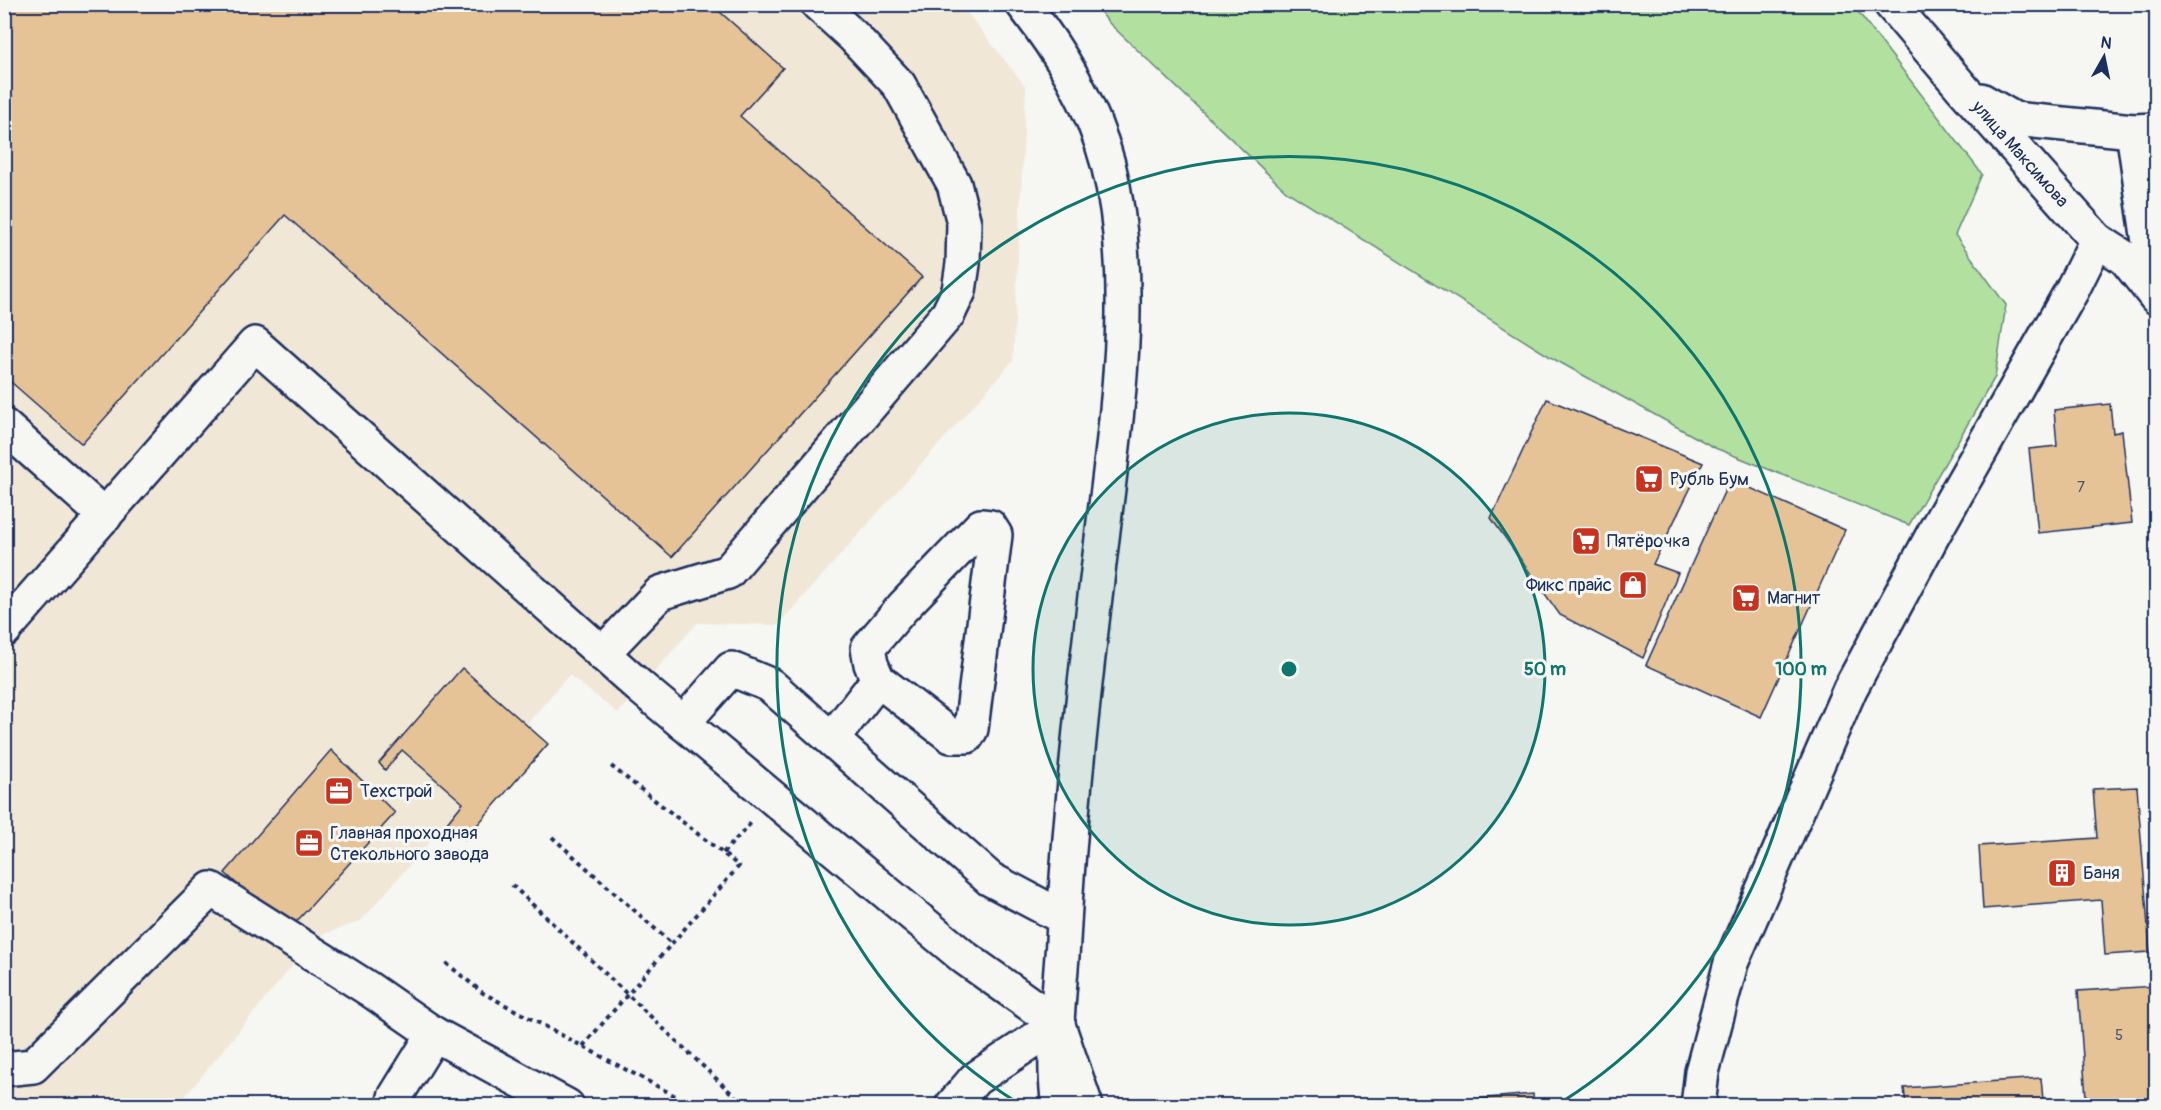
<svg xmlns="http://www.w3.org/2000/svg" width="2161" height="1110" font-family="Pangolin,sans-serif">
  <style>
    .built { fill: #f1e7d7 }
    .green { fill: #b2e09f; stroke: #66887e; stroke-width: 1.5 }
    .building { fill: #e6c397; stroke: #1b2f5e; stroke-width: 1.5 }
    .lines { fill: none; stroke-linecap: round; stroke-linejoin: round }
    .minor-casing { stroke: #1b2f5e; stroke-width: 38 }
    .major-casing { stroke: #1b2f5e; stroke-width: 38 }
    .path { stroke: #1b2f5e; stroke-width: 4; stroke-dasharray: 4.5 4.5; stroke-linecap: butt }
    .minor { stroke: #f6f6f2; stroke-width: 33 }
    .major { stroke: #f6f6f2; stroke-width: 33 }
    .ring { fill: none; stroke: #0f766e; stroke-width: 3 }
    .labels { text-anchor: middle; stroke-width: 6; stroke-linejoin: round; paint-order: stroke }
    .number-label { font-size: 15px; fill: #4e546c }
    .street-label { font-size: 18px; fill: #1b2f5e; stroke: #f6f6f2 }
    .poi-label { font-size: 18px; fill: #1b2f5e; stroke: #f6f6f2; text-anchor: start }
    .centre { fill: #0f766e; stroke: #f6f6f2; stroke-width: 3 }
    .ring-label { font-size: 18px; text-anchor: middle; font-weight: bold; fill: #0f766e; stroke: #f6f6f2; stroke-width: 6; stroke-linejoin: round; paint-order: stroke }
  </style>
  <rect width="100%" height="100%" fill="#f6f6f2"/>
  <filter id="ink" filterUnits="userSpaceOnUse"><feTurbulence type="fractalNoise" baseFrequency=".0167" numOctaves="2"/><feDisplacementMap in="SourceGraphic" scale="12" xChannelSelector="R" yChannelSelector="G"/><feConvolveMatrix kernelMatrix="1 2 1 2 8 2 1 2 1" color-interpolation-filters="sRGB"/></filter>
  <g filter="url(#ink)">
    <path class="built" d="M5,5H961L1026,87L1013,361L778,625L697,623L618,713L569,675L526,725L548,744L465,839L446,823L361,921L316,937L178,1105L5,1106Z"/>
    <path class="green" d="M1095,5H1853L1982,174L1955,235L2006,305L1995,377L1909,525L1715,448L1552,358L1286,191L1109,23Z"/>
    <path class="building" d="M4,4H711L783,68L740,116L922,277L672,557L285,215L82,444L4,376Z
      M1547,399L1703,463L1653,564L1678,573L1643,658L1560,615L1491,518Z
      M2110,404L2113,433L2122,431L2132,523L2038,533L2029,449L2057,446L2054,410Z
      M1730,479L1845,530L1761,717L1646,665Z
      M462,668L548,744L465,839L447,823L463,803L402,750L385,770L379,763Z
      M331,750L395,813L288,931L225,873Z
      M2137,787L2150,952L2105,955L2101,900L1983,909L1979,846L2097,838L2093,789Z
      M2156,986V1106H1906L1904,1088L2041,1078L2043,1100L2086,1097L2078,991Z
      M1533,1094L1534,1106H1432V1103Z"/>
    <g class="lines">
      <g class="minor-casing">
        <g id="minor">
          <path id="s1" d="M1891,4L1963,89L2097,240L2125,258L2156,297"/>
          <path d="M1981,100L2014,119L2133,131L2156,130"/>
          <path d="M2133,131L2156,291"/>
          <path d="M4,426L105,516"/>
          <path d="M981,526L990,527L995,535L971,729L967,736H951L878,680L871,664L868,648L903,607Z"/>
          <path d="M4,630L255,344L640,687L965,958L1058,1024"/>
          <path d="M602,654L660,593L728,572L948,314L959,291L963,264L964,223L954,184L899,85L853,36L818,4"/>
          <path d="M683,723L731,669L770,685L990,879L1064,918"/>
          <path d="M832,739L878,680"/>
          <path d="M1058,1025L1086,1106"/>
          <path d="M4,1069L33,1066L211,889L369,989L434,1034L567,1106"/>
          <path d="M393,1106L395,1097L434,1034"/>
          <path d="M952,1106L975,1079L1058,1024"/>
          <path d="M1698,1106L1702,1072L1731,963L1850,689L1935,531L2072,290L2097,240"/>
        </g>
      </g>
      <g class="major-casing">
        <path id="major" d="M1023,4C1061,53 1092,104 1108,164C1139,284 1115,425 1101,547C1085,678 1070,810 1063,941C1060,992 1051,1056 1059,1106"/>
      </g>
      <path class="path" d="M552,837L672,944
        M723,853L751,823
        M512,885L745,1106
        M446,963L483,993L694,1106
        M583,1046L739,866L611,766"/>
      <use href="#minor" class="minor"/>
      <use href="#major" class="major"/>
    </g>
  </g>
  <circle cx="1289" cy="669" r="256" fill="#0f766e" fill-opacity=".12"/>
  <g class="ring">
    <circle cx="1289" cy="669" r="256"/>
    <path d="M1018 1103A512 512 0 1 1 1560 1103"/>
  </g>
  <defs>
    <g id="supermarket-square" transform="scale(1.5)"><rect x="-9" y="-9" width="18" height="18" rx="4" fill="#c8321e" stroke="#f6f6f2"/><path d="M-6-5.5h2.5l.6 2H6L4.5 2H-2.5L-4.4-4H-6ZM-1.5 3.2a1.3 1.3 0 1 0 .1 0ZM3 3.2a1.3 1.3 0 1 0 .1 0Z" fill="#fff"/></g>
    <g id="shop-square" transform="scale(1.5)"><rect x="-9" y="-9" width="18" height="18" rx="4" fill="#c8321e" stroke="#f6f6f2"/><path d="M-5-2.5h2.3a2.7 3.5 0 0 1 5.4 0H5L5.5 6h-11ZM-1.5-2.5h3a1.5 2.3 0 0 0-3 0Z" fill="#fff"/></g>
    <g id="office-square" transform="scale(1.5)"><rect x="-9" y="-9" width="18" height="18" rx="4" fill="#c8321e" stroke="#f6f6f2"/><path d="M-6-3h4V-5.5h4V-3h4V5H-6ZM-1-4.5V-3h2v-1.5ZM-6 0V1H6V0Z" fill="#fff"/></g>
    <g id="building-square" transform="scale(1.5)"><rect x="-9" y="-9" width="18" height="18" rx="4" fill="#c8321e" stroke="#f6f6f2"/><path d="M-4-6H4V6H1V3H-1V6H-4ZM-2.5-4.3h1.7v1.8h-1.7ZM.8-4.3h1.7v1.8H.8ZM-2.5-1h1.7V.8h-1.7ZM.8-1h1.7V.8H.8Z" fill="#fff"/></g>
  </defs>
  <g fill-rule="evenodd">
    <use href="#supermarket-square" x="1649" y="479"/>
    <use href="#supermarket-square" x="1586" y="541"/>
    <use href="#shop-square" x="1633" y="585"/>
    <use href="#supermarket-square" x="1746" y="598"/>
    <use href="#office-square" x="339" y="791"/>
    <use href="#office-square" x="309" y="843"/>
    <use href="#building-square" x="2062" y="873"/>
  </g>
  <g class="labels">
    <g class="number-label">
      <text x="2081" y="492">7</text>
      <text x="2119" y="1040">5</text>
    </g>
    <g class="street-label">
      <text dy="6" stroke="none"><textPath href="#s1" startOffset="198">улица Максимова</textPath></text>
    </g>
    <g class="poi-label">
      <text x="1670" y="485">Рубль Бум</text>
      <text x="1607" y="547">Пятёрочка</text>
      <text x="1612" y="591" text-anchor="end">Фикс прайс</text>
      <text x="1767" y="604">Магнит</text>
      <text x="360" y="797">Техстрой</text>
      <text x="330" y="839">Главная проходная<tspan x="330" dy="21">Стекольного завода</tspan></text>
      <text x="2083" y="879">Баня</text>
    </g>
  </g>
  <circle cx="1289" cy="669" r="9" class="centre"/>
  <g class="ring-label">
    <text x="1545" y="675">50 m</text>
    <text x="1801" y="675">100 m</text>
  </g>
  <rect width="2161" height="1110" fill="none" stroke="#f6f6f2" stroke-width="24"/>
  <rect x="12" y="12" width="2137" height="1086" fill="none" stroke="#1b2f5e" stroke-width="2" filter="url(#ink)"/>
  <g transform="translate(2104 57) rotate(9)" stroke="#f6f6f2" stroke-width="4.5" paint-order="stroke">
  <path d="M0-4.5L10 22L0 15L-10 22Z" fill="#1b2f5e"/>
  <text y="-9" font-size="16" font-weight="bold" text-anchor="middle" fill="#1b2f5e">N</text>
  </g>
</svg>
